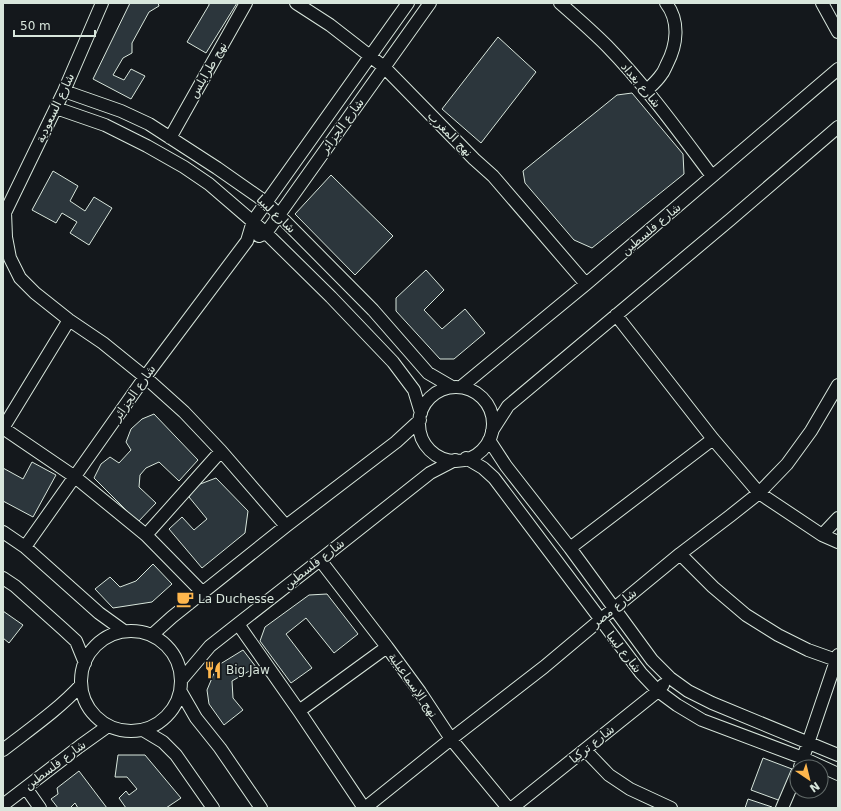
<svg xmlns="http://www.w3.org/2000/svg" width="841" height="811" font-family="'DejaVu Sans','Noto Sans Arabic',sans-serif">
  <style>
    .building { fill: #2c363c; stroke: #d8e6dc }
    .lines { fill: none; stroke-linecap: round; stroke-linejoin: round }
    .minor-casing { stroke: #d8e6dc; stroke-width: 14 }
    .minor { stroke: #14181c; stroke-width: 12 }
    .labels { text-anchor: middle; stroke-width: 3; stroke-linejoin: round; paint-order: stroke }
    .street-label { font-size: 12px; fill: #d8e6dc; stroke: #14181c }
    .poi-label { font-size: 12px; fill: #d8e6dc; stroke: #14181c; text-anchor: start }
  </style>
  <rect width="100%" height="100%" fill="#14181c"/>
  <path class="building" d="M130,3H158L159,6L149,12L132,43V53L123,58L113,75L124,80L131,69L145,76L131,99L93,79Z
    M209,3H237L206,53L187,42L209,5Z
    M498,37L536,72L481,143L442,109Z
    M632,93L683,154L684,174L592,248L574,240L525,183L523,171L617,95Z
    M53,171L78,186L70,201L85,211L94,197L112,208L89,245L70,233L77,222L62,213L56,223L32,210Z
    M331,175L393,236L355,275L295,214Z
    M426,270L444,290L424,310L442,329L465,309L485,333L454,359H440L396,311V298Z
    M154,414L198,460L179,481L159,462L146,468L140,475L139,487L156,503L138,522L94,478L101,464L110,457L119,463L131,450L126,442L131,429L142,419Z
    M32,462L56,475L33,517L3,501V468L23,479Z
    M216,478L248,511L245,533L202,568L169,529L182,517L194,530L207,519L189,497L195,486Z
    M153,564L172,584L152,602L113,608L95,589L110,577L120,587L136,581Z
    M327,594L358,634L334,653L306,618L286,634L312,668L291,683L260,641L265,627L309,595Z
    M3,611L23,625L9,643L3,638Z
    M243,650L256,667L232,681L233,698L243,710L224,725L209,704L207,690L217,666Z
    M118,755H145L181,798L166,808H126L119,798L126,791L129,795L137,789L127,777H115Z
    M763,758L792,769L781,801L751,790Z
    M79,771L107,808H78L75,803L70,808H58L51,799L58,794L57,788Z
    M748,799L772,807V808H745Z"/>
  <g class="lines">
    <g class="minor-casing">
      <path id="minor" d="M296,3L330,25L384,67L474,159L493,176L586,284
        M560,3C576,17 592,31 607,46C646,86 679,132 712,176
        M822,3L838,32
        M64,91L121,111L149,124L217,168L267,203L373,310L428,373L452,387
        M646,91C651,86 657,81 661,75C664,72 665,68 667,64C677,45 680,21 666,3
        M56,108L105,125L147,146L184,167L209,184L266,233L331,297L393,362L414,390L421,413
        M170,138L246,3
        M5,212L6,237L10,258L20,278L35,293L69,320L103,343L145,377L184,412L221,451L286,526
        M3,217L64,91L102,3
        M259,236L266,233L279,215L430,3
        M616,315L713,439L759,493L822,535L838,542
        M461,387L586,284L838,69
        M419 424a37 37 0 1 1 74 0a37 37 0 1 1-74 0Z
        M3,428L75,477L146,535L203,593
        M3,428L69,320
        M492,431L508,406L731,219L838,127
        M489,440L506,466L570,548L652,660L670,678L688,691L712,703L838,755
        M466,458L483,468L494,478L641,673L658,691L677,705L702,720L803,758L838,774
        M3,532L25,547L99,613L124,631
        M146,535L221,451
        M822,535L838,518
        M25,547L145,377L247,241L253,221L408,3
        M570,548L713,439
        M680,554L713,587L746,615L778,635L808,650L836,660
        M320,560L387,647L420,692L451,739L508,808
        M3,578L15,586L63,629L76,641L85,663
        M238,624L299,711L364,808
        M81 681a50 50 0 1 1 100 0a50 50 0 1 1-100 0Z
        M152,635L172,617L286,526L396,442L420,420
        M182,679L210,646L238,624L320,560L430,473L455,460
        M181,692L196,718L220,748L261,808
        M299,711L387,647
        M143,730L163,742L176,755L213,808
        M3,750C30,729 58,710 81,685
        M585,750L609,775L630,789L671,808
        M800,767L803,758L838,655
        M26,788L40,808
        M3,805L80,746L108,726
        M365,808L451,739L544,667L600,620L680,554L730,516L759,493L787,464L811,431L838,385
        M512,808L658,691L663,685
        M782,808L797,773"/>
    </g>
    <use href="#minor" class="minor"/>
  </g>
  <defs>
    <g id="cafe-bare" transform="scale(1.38)"><path d="M-5.5-4.5H6V0H3Q3 3.5 0 3.5H-2.5Q-5.5 3.5-5.5 0ZM3-3.2v2h1.7v-2ZM-6 4.5H4V6H-6Z" fill="#ffb74d" stroke="#14181c" stroke-width="2.5" paint-order="stroke"/></g>
    <g id="restaurant-bare" transform="scale(1.38)"><path d="M-5-6h1v4h1v-4h1v4h1v-4h1v5L-1.5 .5V6h-2V.5L-5-1ZM5-6V6H3V1.5H1.5Q1.5-4 5-6Z" fill="#ffb74d" stroke="#14181c" stroke-width="2.5" paint-order="stroke"/></g>
  </defs>
  <g fill-rule="evenodd">
    <use href="#cafe-bare" x="185" y="599"/>
    <use href="#restaurant-bare" x="213" y="670"/>
  </g>
  <g class="labels">
    <g class="street-label">
      <text transform="translate(208 70) rotate(-60)" y="4">نهج طرابلس</text>
      <text transform="translate(641 85) rotate(50)" y="4">شارع بغداد</text>
      <text transform="translate(55 108) rotate(-65)" y="4">شارع السعودية</text>
      <text transform="translate(342 126) rotate(-54)" y="4">شارع الجزائر</text>
      <text transform="translate(450 134) rotate(45)" y="4">نهج المغرب</text>
      <text transform="translate(276 214) rotate(43)" y="4">شارع ليبيا</text>
      <text transform="translate(651 229) rotate(-40)" y="4">شارع فلسطين</text>
      <text transform="translate(134 393) rotate(-55)" y="4">شارع الجزائر</text>
      <text transform="translate(314 564) rotate(-38)" y="4">شارع فلسطين</text>
      <text transform="translate(614 608) rotate(-39)" y="4">شارع مصر</text>
      <text transform="translate(624 652) rotate(52)" y="4">شارع ليبيا</text>
      <text transform="translate(413 685) rotate(55)" y="4">نهج الإسماعيلية</text>
      <text transform="translate(592 744) rotate(-39)" y="4">شارع تركيا</text>
      <text transform="translate(55 765) rotate(-37)" y="4">شارع فلسطين</text>
    </g>
    <g class="poi-label">
      <text x="198" y="603">La Duchesse</text>
      <text x="226" y="674">Big Jaw</text>
    </g>
  </g>
  <rect width="841" height="811" fill="none" stroke="#d8e6dc" stroke-width="8"/>
  <g transform="translate(809 779) rotate(145)"><circle r="19" fill="#14181c" stroke="#626a69"/>
  <path d="M0-3L7 15L0 10L-7 15Z" fill="#ffb74d"/>
  <text y="-6" font-size="11" font-weight="bold" text-anchor="middle" fill="#d8e6dc">N</text>
  </g>
  <path d="M14 30v6h81v-6" fill="none" stroke="#d8e6dc" stroke-width="2"/>
  <text x="20" y="30" font-size="12" fill="#d8e6dc" stroke="#14181c" stroke-width="3" paint-order="stroke">50 m</text>
</svg>
